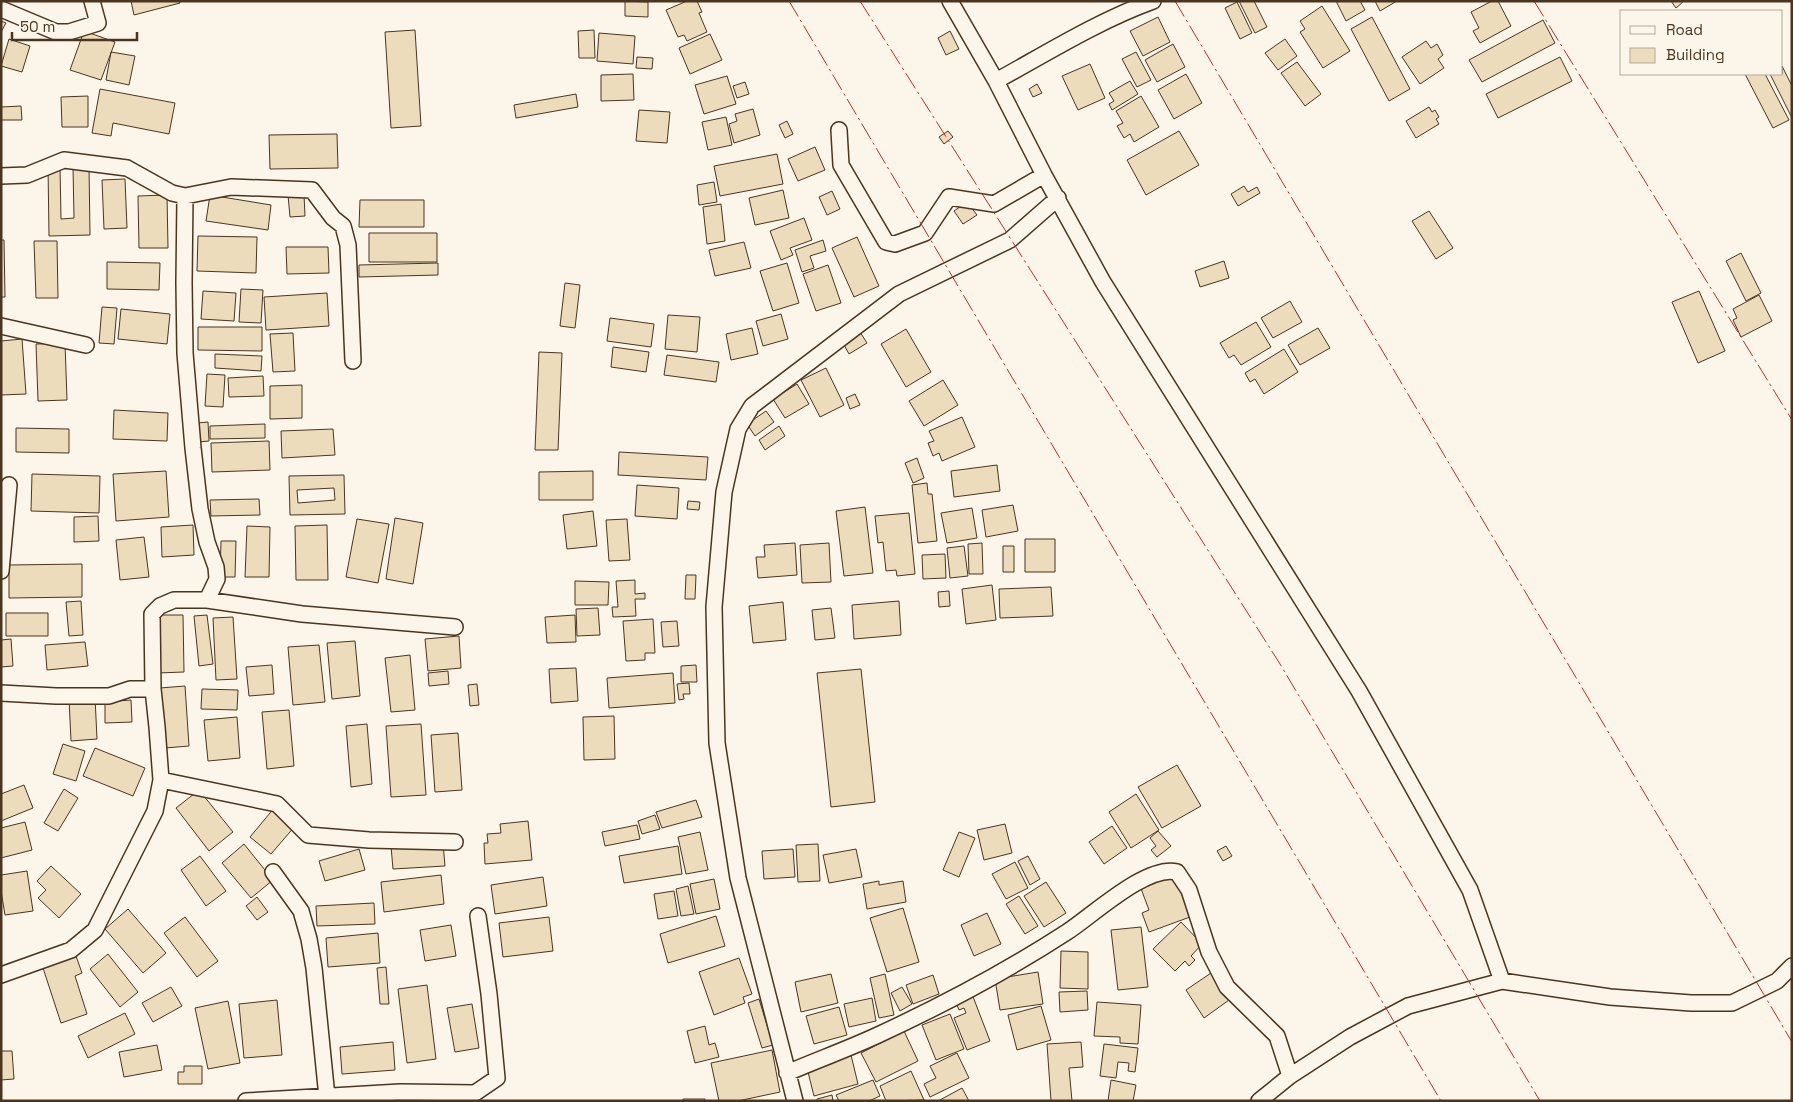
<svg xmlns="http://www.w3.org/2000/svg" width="1793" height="1102" font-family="'Space Grotesk',sans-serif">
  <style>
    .building { fill: #ecdcbc; stroke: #4a3520; fill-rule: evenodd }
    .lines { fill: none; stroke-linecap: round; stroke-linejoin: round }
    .minor-casing { stroke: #4a3520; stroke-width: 18 }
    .minor { stroke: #fbf6e9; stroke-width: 15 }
    .power { stroke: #c62828; stroke-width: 1; stroke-dasharray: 18 4 2.5 4; stroke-linecap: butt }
  </style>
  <rect width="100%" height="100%" fill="#fbf6e9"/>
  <path class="building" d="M131,1H179L180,3L134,15Z
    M625,1L648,2V17L625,16Z
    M687,1H697L702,12L699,13L707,32L687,41L684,35L678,37L666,10Z
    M1239,1H1254L1267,27L1255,33Z
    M1336,1H1360L1365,10L1346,21Z
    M1375,1H1397L1380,11Z
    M1492,1H1498L1511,26L1480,43L1473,31L1479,28L1471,12Z
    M1671,1H1684L1676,8Z
    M1237,2L1252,33L1240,39L1225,8Z
    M1322,6L1350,51L1323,68L1300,32L1305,29L1300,21Z
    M1158,17L1170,42L1143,56L1130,31Z
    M1372,17L1410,89L1389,101L1351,29Z
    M1543,20L1555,43L1482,82L1469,60Z
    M1,21L6,23L1,32Z
    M415,30L421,126L391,128L385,32Z
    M594,30L595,58H579L578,31Z
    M84,31L115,42L101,80L70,70Z
    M950,31L959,49L946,55L938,38Z
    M599,33L635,36L633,64L597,61Z
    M710,34L722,60L690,74L679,48Z
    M9,39L30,46L22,72L1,66Z
    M1285,39L1297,56L1278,70L1265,53Z
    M1426,41L1431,48L1437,44L1443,55L1438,59L1444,68L1420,84L1402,57Z
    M1173,44L1185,67L1157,82L1145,60Z
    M111,52L135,56L129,85L106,80Z
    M1136,52L1151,80L1137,87L1122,59Z
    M637,57L653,58L652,69L636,68Z
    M1560,57L1572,81L1498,118L1486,94Z
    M1297,62L1321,94L1305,106L1281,73Z
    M1090,64L1105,98L1078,110L1062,76Z
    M1782,66L1792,86V118L1770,74H1782Z
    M633,74L634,100L601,101V75Z
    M1186,74L1202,103L1174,119L1158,90Z
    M1745,74H1765L1789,120L1773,128Z
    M727,76L736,104L704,114L695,85Z
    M1130,81L1138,94L1112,110L1109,104L1114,101L1109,93Z
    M745,82L749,94L737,98L733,86Z
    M1037,84L1042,93L1033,97L1029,89Z
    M100,89L175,103L169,134L113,123L111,136L92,133Z
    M576,94L578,107L516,118L514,105Z
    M88,96V127H62L61,97Z
    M1141,96L1159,127L1134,142L1130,134L1124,138L1117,126L1123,123L1116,111Z
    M21,106L22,120H1V107Z
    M1429,107L1432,112L1435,110L1439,117L1436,119L1439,124L1416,138L1406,121Z
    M753,109L760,135L734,143L729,124L737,121L735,114Z
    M639,110L670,112L667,143L636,141Z
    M726,117L732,145L708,150L702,122Z
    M787,121L793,134L785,138L779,125Z
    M948,131L953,137L944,144L939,137Z
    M1179,131L1199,165L1146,195L1127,160Z
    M337,134L338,168L270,169L269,135Z
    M815,147L825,170L798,181L788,159Z
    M777,154L783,184L720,196L714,166Z
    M89,166L90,235L49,236L48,167H60L61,219L74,218L73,167Z
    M125,179L127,228L104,229L102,180Z
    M714,182L717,202L699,205L697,185Z
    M1244,186L1248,192L1257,187L1260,193L1238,206L1231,194Z
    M783,190L789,218L755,225L749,198Z
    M832,191L840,209L827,215L819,197Z
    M167,195L168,248H139L138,196Z
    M210,195L271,205L268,230L206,221Z
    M288,195H304L305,216L290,217Z
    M360,200H424V227H359Z
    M967,202L977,215L963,224L954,211Z
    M721,204L725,241L707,244L703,207Z
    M1429,211L1453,248L1436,259L1412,221Z
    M804,218L812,240L790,248L793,255L781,260L770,231Z
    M369,233H437V262H369Z
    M198,236L257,237L256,273L197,271Z
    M857,237L879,286L854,297L832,248Z
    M1,240H4L5,297H1Z
    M823,240L826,251L810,256L814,268L802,272L795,250Z
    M34,241H57L58,298H36Z
    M744,242L751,268L715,276L709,250Z
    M286,247H328L329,273L287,274Z
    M1741,253L1761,293L1746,301L1726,261Z
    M1224,261L1229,278L1200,287L1195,271Z
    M107,262L160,263L159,290L107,289Z
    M438,263V275L359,277V265Z
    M787,263L799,303L773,311L760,271Z
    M828,265L841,303L816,311L803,274Z
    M565,283L580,285L575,328L560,326Z
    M241,289L263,290L261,323L239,322Z
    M203,291L236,293L234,321L201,319Z
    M1699,291L1725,351L1698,363L1672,302Z
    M327,293L329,326L266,330L264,297Z
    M1759,295L1772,321L1741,337L1733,320L1737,318L1733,309Z
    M1290,301L1302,322L1273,338L1261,318Z
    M102,307L117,308L114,344L99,343Z
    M121,309L170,314L167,344L118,339Z
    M781,314L788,339L763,346L756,321Z
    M668,315L700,317L697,352L665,349Z
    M610,318L654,324L651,347L607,341Z
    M1256,322L1271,347L1241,365L1234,355L1229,358L1220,343Z
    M198,327H262V351L198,350Z
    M752,328L758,354L731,360L726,334Z
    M1318,328L1330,348L1300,365L1288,345Z
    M906,329L931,372L906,387L881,344Z
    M860,332L867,343L849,354L843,343Z
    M293,333L295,371L273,372L270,334Z
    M22,339L26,394L1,395V341Z
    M65,343L67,400L38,401L36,344Z
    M613,347L649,352L646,372L611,367Z
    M1284,349L1298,372L1264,394L1255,379L1250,382L1245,373Z
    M539,352L562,353L558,450H535Z
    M215,354L262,356L261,371L215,368Z
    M667,355L719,362L716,382L664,375Z
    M826,368L844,405L820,417L801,380Z
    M207,374L225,375L223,407L205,406Z
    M263,376L264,396L229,397L228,378Z
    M943,380L958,405L924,426L909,401Z
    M797,384L809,404L785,418L773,399Z
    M302,385V418L270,419V386Z
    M855,394L860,405L850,409L846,398Z
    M114,410L168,413L167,441L113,439Z
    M766,411L774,422L755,436L747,424Z
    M962,417L975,447L942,461L939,453L933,456L928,443L934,441L929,431Z
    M208,422L209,441L198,442L197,423Z
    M265,424V438L210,439V426Z
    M779,426L785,436L765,450L759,440Z
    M16,428L69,429V453L16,452Z
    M333,429L335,455L282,458L281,431Z
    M269,441L270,470L212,472L211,443Z
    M619,452L708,457L706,480L618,475Z
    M917,458L924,478L913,483L905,463Z
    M997,465L1000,491L954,497L951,471Z
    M166,471L169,517L116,521L113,474Z
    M593,471V500H539V472Z
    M32,474L100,476L99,513L31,511Z
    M344,475L345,514L290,515L289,476ZM334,488L335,500L298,503L297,490Z
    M927,483L928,494H932L937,541L918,543L912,485Z
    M637,485L679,488L677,519L635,516Z
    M259,499L260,515L211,516L210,500Z
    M688,501L700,502L699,510L687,509Z
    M1013,505L1018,531L986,537L982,510Z
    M865,507L873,573L844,576L836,511Z
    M972,508L977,538L947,543L941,513Z
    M593,511L597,546L567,549L563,515Z
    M909,513L915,574L897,576L896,570L886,571L883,542L878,543L875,516Z
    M98,516L99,541L74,542V517Z
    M395,518L423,523L413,584L386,579Z
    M357,519L389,524L378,583L346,577Z
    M627,519L630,560L609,561L606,520Z
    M193,525L194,555L162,557L161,527Z
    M327,525L328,580H296L295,526Z
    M247,526L270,527L269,577H245Z
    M144,537L149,577L120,580L116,540Z
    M1025,539H1055V572H1025Z
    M221,541H236L235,577H220Z
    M795,543L797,575L758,578L756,557H765L764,545Z
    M829,543L831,582L802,583L800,545Z
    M982,543L983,574H969L968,544Z
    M964,546L968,576L950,578L947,548Z
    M1003,546H1014V572H1003Z
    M945,554L946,578L923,579L922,555Z
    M82,564V597L9,598V565Z
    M686,575H696L695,599H685Z
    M635,580V594L645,593V599H635L636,616L613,617L612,607H618L616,581Z
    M575,581L609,582L608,605H575Z
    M992,585L996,620L966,624L962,589Z
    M1051,587L1053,616L1000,618L999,589Z
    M949,591L950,606L939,607L938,592Z
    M81,601L83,635L69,636L66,602Z
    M899,601L901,635L854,639L852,605Z
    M783,602L786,640L753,643L749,606Z
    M598,608L600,635L577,636L576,609Z
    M831,608L835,638L815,640L812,610Z
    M6,613H48V636H6Z
    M155,615H183L184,672L157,673Z
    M207,615L213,664L199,666L194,616Z
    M575,615L576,642L547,643L545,617Z
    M233,617L237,679L216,680L213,618Z
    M653,619L655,653H645V660L626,661L623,621Z
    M677,621L679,646L663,647L661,622Z
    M459,636L461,668L428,671L425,639Z
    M11,639L13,666L1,667V640Z
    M355,641L360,696L332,699L327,643Z
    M85,642L88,666L47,670L45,645Z
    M319,645L325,702L293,705L288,647Z
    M410,655L415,710L391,712L385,658Z
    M272,665L274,694L249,696L246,667Z
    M696,665L697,682H681V666Z
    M576,668L578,701L551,703L549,669Z
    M861,669L875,802L831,807L817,673Z
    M448,671L449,684L429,686L428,673Z
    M673,673L675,703L609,708L607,678Z
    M689,683L690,694H683L684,699L679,700L677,684Z
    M477,684L479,705L470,706L468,685Z
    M185,686L189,746L165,748L160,688Z
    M202,689L238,690L237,710L201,709Z
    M95,697L97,739L71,741L69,699Z
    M131,700L132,722L105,723V702Z
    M289,710L294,766L267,769L262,712Z
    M614,716L615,759L584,760L583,717Z
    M237,717L240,758L208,761L204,720Z
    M367,724L372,784L351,787L346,726Z
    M421,724L426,795L391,797L386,726Z
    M458,733L462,790L435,792L431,735Z
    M63,744L85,751L76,781L53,774Z
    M95,748L145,768L133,796L83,776Z
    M1177,765L1201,806L1162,828L1138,787Z
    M24,785L33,808L1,821V794Z
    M64,789L78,798L58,831L44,823Z
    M199,790L233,832L209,851L176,808Z
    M1136,794L1159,830L1131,848L1109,812Z
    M696,800L702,817L662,828L656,812Z
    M275,807L296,825L271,854L250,837Z
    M655,815L660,829L642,834L638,821Z
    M528,821L532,860L485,864L484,843H488L487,834L501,833L500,824Z
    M25,822L32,850L1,858V828Z
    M1005,824L1012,853L984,860L977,830Z
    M637,825L640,839L605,846L602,832Z
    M1112,826L1127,848L1104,864L1089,842Z
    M1158,831L1171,846L1157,857L1151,850L1156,846L1150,838Z
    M700,832L708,870L686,874L678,837Z
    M959,832L975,838L959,877L943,870Z
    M443,843L445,866L393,869L391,846Z
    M244,844L273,880L251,898L222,863Z
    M818,844L820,881L798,882L796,845Z
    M678,846L682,874L624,883L619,856Z
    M1226,846L1232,856L1223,861L1217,851Z
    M359,849L365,870L325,881L319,861Z
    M793,849L795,877L764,879L762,851Z
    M856,849L862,877L829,883L823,855Z
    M200,856L226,891L206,906L181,870Z
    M1028,856L1040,879L1030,885L1018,861Z
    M1015,862L1028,888L1006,899L992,874Z
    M51,866L81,894L59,918L38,898L46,890L37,881Z
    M27,871L33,911L5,915L1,891V875Z
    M1174,873L1190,917L1149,932L1142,913L1149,910L1140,886Z
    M441,875L444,904L384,912L381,882Z
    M543,877L547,906L495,914L491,885Z
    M714,879L720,909L696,914L690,884Z
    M879,881V885L903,881L906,902L867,909L863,884Z
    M1046,882L1066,913L1044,927L1024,896Z
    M688,886L694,914L681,916L676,889Z
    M674,891L678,916L658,919L654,894Z
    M1019,896L1038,926L1025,934L1006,904Z
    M257,897L268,912L257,920L246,906Z
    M374,903L375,924L317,926L316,906Z
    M903,908L919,962L887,972L870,918Z
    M128,909L166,953L143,973L105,929Z
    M987,913L1001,944L974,956L961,925Z
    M716,916L725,946L668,963L660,934Z
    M185,917L218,961L197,977L164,933Z
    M549,917L553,951L503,957L499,923Z
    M1181,922L1202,944L1191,956L1195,960L1189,966L1185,961L1175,971L1153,949Z
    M451,925L456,956L425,961L420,930Z
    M1141,927L1148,987L1118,990L1111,930Z
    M378,933L380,963L328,967L326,938Z
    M1061,951L1088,952V989L1060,988Z
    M108,954L138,992L120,1007L90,969Z
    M76,956L82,973L75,976L87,1014L61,1023L43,968Z
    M739,958L752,994L743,997L745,1003L714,1015L699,972Z
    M386,967L389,1004H380L377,968Z
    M1038,972L1043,1004L1000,1010L995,979Z
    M1211,973L1229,1000L1204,1018L1186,990Z
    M831,974L838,1003L801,1012L795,982Z
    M885,974L894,1015L879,1018L870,978Z
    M933,975L939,994L913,1004L906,985Z
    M427,985L436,1059L407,1063L398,989Z
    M171,987L182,1006L153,1022L142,1003Z
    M902,987L912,1004L900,1011L891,993Z
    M1087,991L1088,1010L1060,1012L1059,992Z
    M972,994L990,1041L967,1050L954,1018L966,1013L964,1008L959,1010L955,1000Z
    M872,998L876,1021L849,1027L844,1004Z
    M759,999L773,1045L762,1048L748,1003Z
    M277,1000L282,1055L244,1058L239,1004Z
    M228,1001L240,1063L208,1069L195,1008Z
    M1097,1002L1141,1005L1138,1044L1120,1043V1037L1094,1036Z
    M472,1004L479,1048L455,1052L447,1008Z
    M1041,1006L1051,1040L1017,1050L1008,1015Z
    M839,1007L847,1035L814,1044L806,1016Z
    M125,1013L135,1034L88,1058L78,1036Z
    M950,1014L964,1049L936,1060L922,1025Z
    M705,1026L709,1045L715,1043L719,1057L695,1063L687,1031Z
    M904,1031L918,1061L876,1082L861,1053Z
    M393,1042L395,1070L342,1074L340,1047Z
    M1081,1042L1083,1067L1069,1068L1072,1101H1051L1047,1044Z
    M1104,1044L1138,1048L1135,1072L1128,1071L1129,1063L1118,1062L1116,1078L1100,1076Z
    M157,1045L162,1070L124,1077L119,1052Z
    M772,1050L780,1092L738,1101H719L711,1063Z
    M1,1051H12L14,1079L1,1080Z
    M957,1053L969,1078L930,1097L924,1084L936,1078L930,1066Z
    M851,1055L858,1084L814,1096L807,1068Z
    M184,1066H202V1084H178V1072H184Z
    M911,1071L924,1100L886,1101L880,1086Z
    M873,1080L880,1096L869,1101H839L836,1095Z
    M1111,1080L1136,1085L1133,1101H1108Z
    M962,1088L969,1101H938Z
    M832,1095L833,1101H817V1099Z
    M683,1099H705V1101H683Z"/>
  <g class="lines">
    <g class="minor-casing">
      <path id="minor" d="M950,1L996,81L1044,175L1103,282L1359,691L1470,890L1502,981
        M1,9L56,32H69L98,23L92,1
        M996,81C1047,53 1098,21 1153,1
        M839,130L841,165L886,242L895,244L925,233L949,197L994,204L1044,175
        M1,176L27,175L64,160L127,168L172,193L185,196L231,187L312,190L333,218L343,226L348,245L353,361
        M185,196L184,283L185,353L193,448L200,509L207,542L216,567L217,579L207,600
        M1,326L86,345
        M1,571L9,485
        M1,693L56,696H109L130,689H153
        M161,780L277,804L308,835L369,840L455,842
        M273,872L301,911L309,939L314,968L327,1097
        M1,975L71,950L95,930L155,811L161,780L157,727L153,689L152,614L160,606L174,600H207L302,614L455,627
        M787,1073C817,1060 848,1049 878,1035C943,1005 1007,971 1067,932C1092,916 1147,864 1177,872L1189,890L1209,952L1227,987L1277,1036L1290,1076
        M246,1101L400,1092L475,1093L497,1078L489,994L478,916
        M795,1101L738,878L717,743L714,607L724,492L738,429L752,406L899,294L1010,240L1058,198
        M1259,1101L1290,1076L1350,1037L1408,1006L1502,981L1610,997L1691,1003H1732L1777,981L1792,966"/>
    </g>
    <use href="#minor" class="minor"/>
    <path class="power" d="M789,1L1441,1101
      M860,1L1280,664L1540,1101
      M1175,1L1792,1042
      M1534,1L1792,420"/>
  </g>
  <rect width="1793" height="1102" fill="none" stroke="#4a3520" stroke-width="5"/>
  <rect x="1620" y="10" width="162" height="65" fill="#fbf6e9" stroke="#b4a999"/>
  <rect x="1630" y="26" width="25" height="8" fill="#fbf6e9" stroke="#b4a999"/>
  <text x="1666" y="35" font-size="15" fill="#4a3520">Road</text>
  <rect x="1630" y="48" width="25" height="15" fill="#ecdcbc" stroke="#b4a999"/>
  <text x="1666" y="60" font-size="15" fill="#4a3520">Building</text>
  <path d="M12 32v8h125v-8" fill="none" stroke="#4a3520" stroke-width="2.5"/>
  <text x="20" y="32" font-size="15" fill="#4a3520" stroke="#fbf6e9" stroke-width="4" paint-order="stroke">50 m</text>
</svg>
